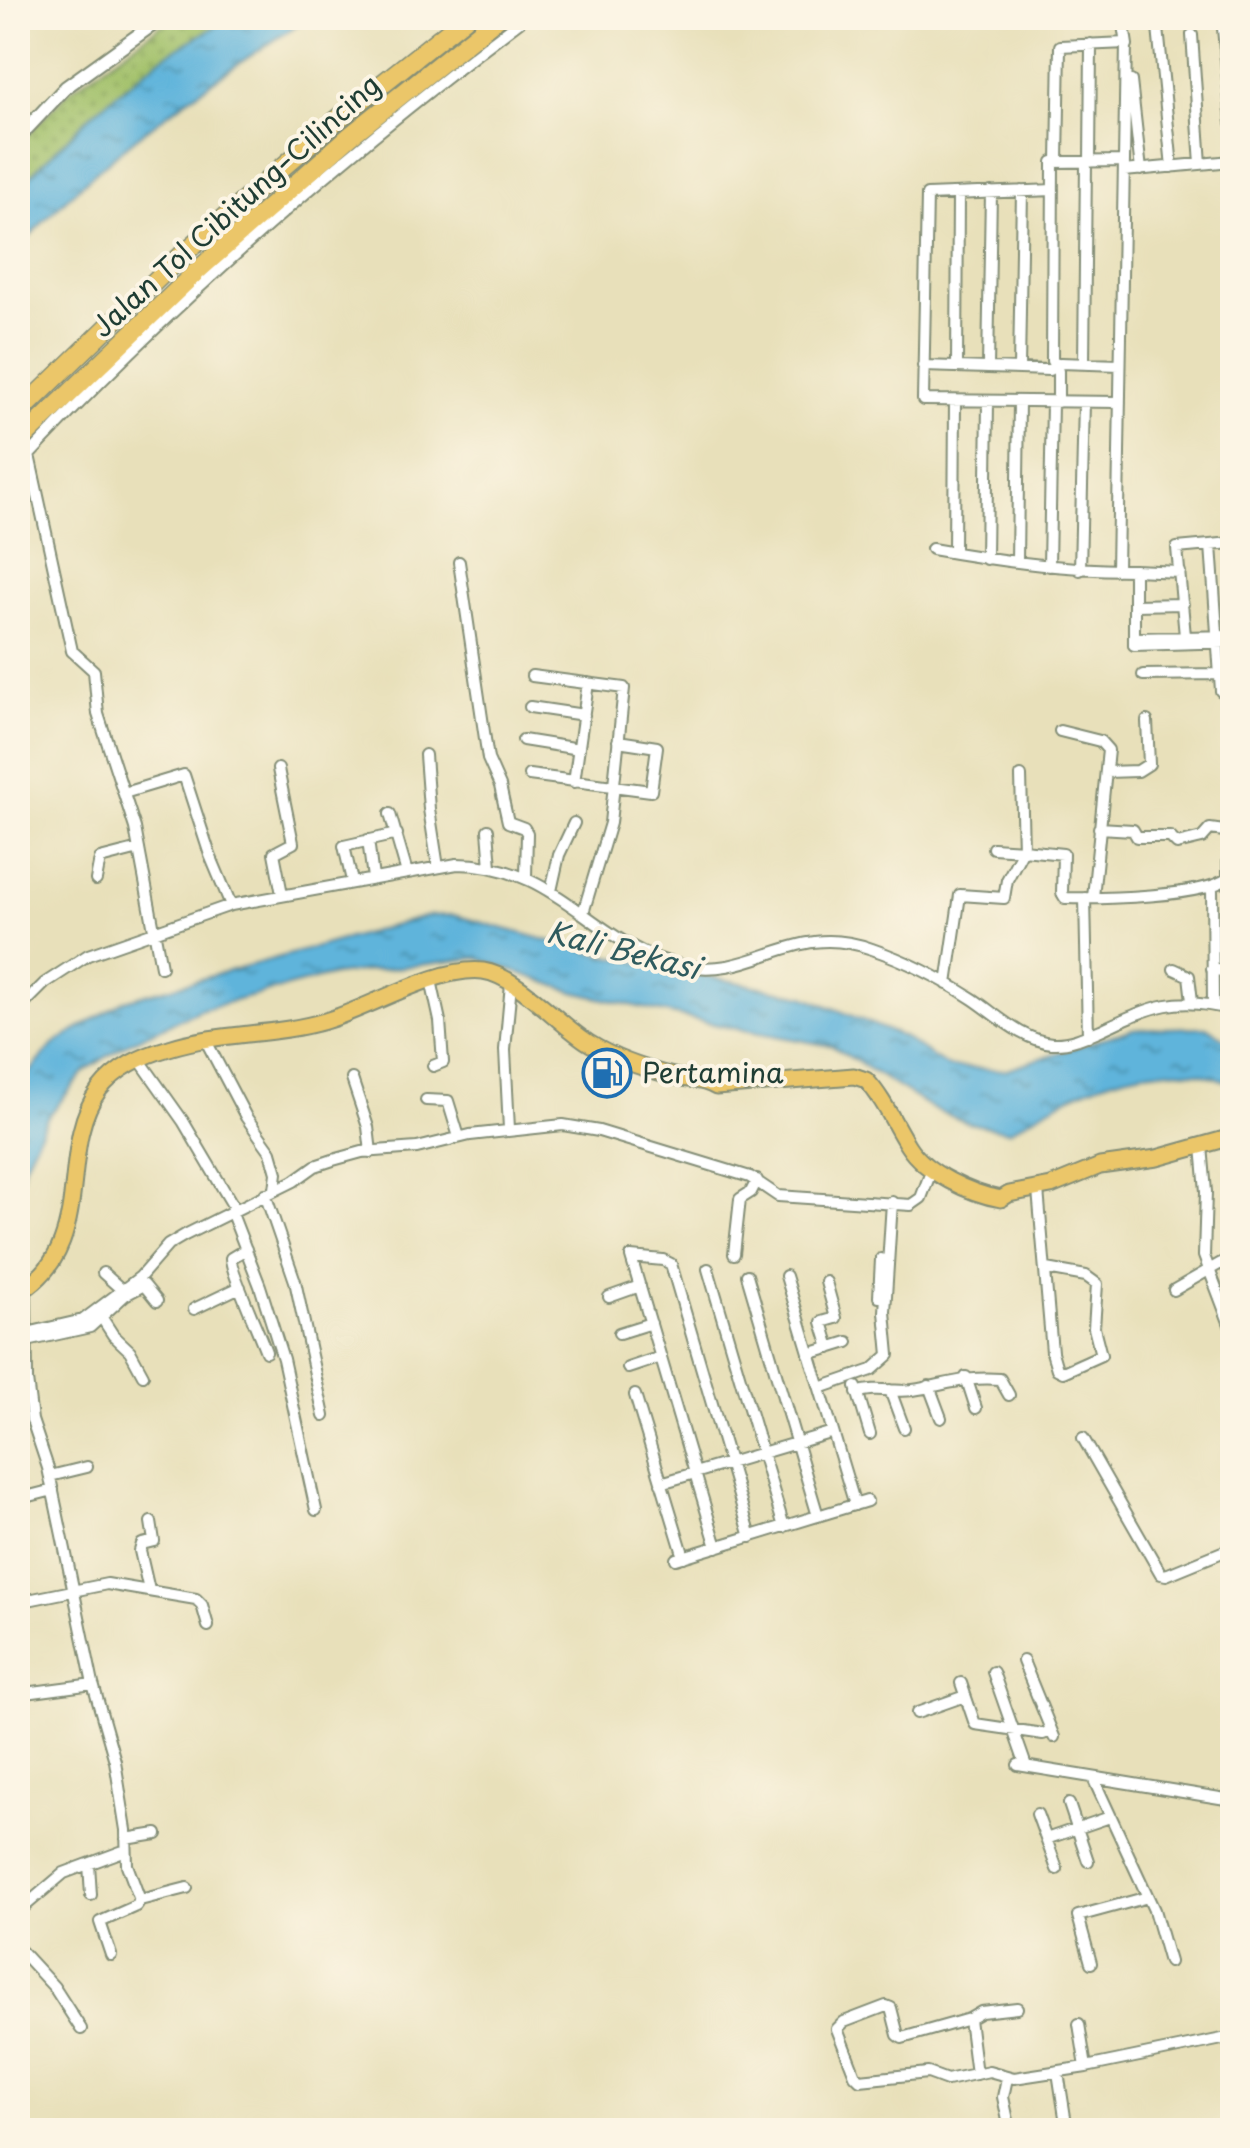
<svg xmlns="http://www.w3.org/2000/svg" width="1250" height="2148" font-family="'Playpen Sans',sans-serif">
  <style>
    .grass { fill: url(#grass-dots); stroke: #607e4e; stroke-width: 2.5 }
    .water { fill: url(#water-ripples); stroke: #3e7888; stroke-width: 2.5 }
    .lines { fill: none; stroke-linecap: round; stroke-linejoin: round }
    .minor-casing { stroke: #848e77; stroke-width: 14 }
    .tertiary-casing { stroke: #848e77; stroke-width: 16 }
    .primary-casing { stroke: #848e77; stroke-width: 19 }
    .motorway-casing { stroke: #848e77; stroke-width: 21 }
    .minor { stroke: #fff; stroke-width: 10 }
    .tertiary { stroke: #fff; stroke-width: 12 }
    .primary { stroke: #ebc669; stroke-width: 15 }
    .motorway { stroke: #ebc669; stroke-width: 18 }
    .labels { text-anchor: middle; stroke-width: 8; stroke-linejoin: round; paint-order: stroke }
    .street-label { font-size: 28px; fill: #1f3d34; stroke: #fcf5e5 }
    .poi-label { font-size: 28px; fill: #1f3d34; stroke: #fcf5e5; text-anchor: start }
    .water-label { font-size: 30px; font-style: italic; fill: #2f5b5e; stroke: #fcf5e5 }
  </style>
  <defs>
    <pattern id="grass-dots" width="8" height="8" patternUnits="userSpaceOnUse" patternTransform="scale(2.5)"><rect width="8" height="8" fill="#a0c068"/><path d="M2 2h.1M6 6h.1" fill="none" stroke="#829d56" stroke-width="1.8" stroke-linecap="round"/></pattern>
    <pattern id="water-ripples" width="26" height="14" patternUnits="userSpaceOnUse" patternTransform="scale(2.5)"><rect width="26" height="14" fill="#5eb4db"/><path d="M2 4q2-2 4 0t4 0M15 11q2-2 4 0t4 0" fill="none" stroke="#4d94b2"/></pattern>
  </defs>
  <rect width="100%" height="100%" fill="#fcf5e5"/>
  <filter id="ink" filterUnits="userSpaceOnUse"><feTurbulence type="fractalNoise" baseFrequency=".01" numOctaves="2"/><feDisplacementMap in="SourceGraphic" scale="20" xChannelSelector="R" yChannelSelector="G"/><feConvolveMatrix kernelMatrix="1 2 1 2 8 2 1 2 1" color-interpolation-filters="sRGB"/></filter>
  <filter id="wash" filterUnits="userSpaceOnUse"><feTurbulence type="fractalNoise" baseFrequency=".0048" numOctaves="4" result="noise"/><feDisplacementMap in="SourceGraphic" scale="40" xChannelSelector="R" yChannelSelector="G"/><feGaussianBlur stdDeviation="2.25" result="paint"/><feColorMatrix in="noise" values="0 0 0 0 0 0 0 0 0 0 0 0 0 0 0 0 0 1.4 0 .05"/><feComposite in="paint" operator="in"/></filter>
  <g filter="url(#wash)">
    <rect width="100%" height="100%" fill="#e8e0ba"/>
    <path class="grass" d="M171,18H230L161,58L93,113L18,188V145L68,92Z"/>
    <path class="water" d="M230,18H309C204,84 101,155 18,249V188L93,113L161,58Z
      M453,915L598,954L804,996L903,1037L948,1067L1004,1070L1133,1029L1206,1027L1232,1043V1083C1220,1079 1207,1074 1194,1072C1127,1061 1064,1097 1009,1131L968,1123L933,1109L832,1046L727,1027L574,992L478,958L333,975L199,1010L130,1042L86,1070L47,1118L24,1165L18,1195V1086L53,1045L125,1000L428,916Z"/>
  </g>
  <g filter="url(#ink)">
    <g class="lines">
      <g class="minor-casing">
        <path id="minor" d="M1123,18L1127,45
          M1157,18L1172,167
          M1222,18L1232,123
          M1192,35L1201,164
          M1131,81L1141,170
          M1058,162L1060,46L1126,43L1117,570
          M1090,162L1091,44
          M1124,171L1232,161
          M1053,190L927,195L923,400L1120,402
          M1084,364L1086,162
          M923,366L1049,370L1060,363L1120,365
          M957,367L958,194
          M988,368L991,192
          M1019,369L1022,191
          M1058,402V371L1052,361L1053,162L1124,161
          M29,455L72,651L94,671L98,714L135,828L161,967
          M18,467C171,303 345,153 524,18
          M1211,545L1221,691
          M932,549C999,561 1066,570 1134,570V638
          M954,553L955,401
          M986,559L988,401
          M459,562L488,759L500,786L508,822L524,828L527,833L526,877
          M1017,562L1019,401
          M1049,566L1052,402
          M1080,570L1084,402
          M1134,570L1180,572
          M1134,605L1183,604
          M1185,636L1177,548L1232,543
          M1232,636L1134,638V645L1232,642
          M1143,675L1220,674
          M532,676L624,688L610,823L583,913
          M530,707L584,715
          M1060,731L1100,741L1108,750L1093,897
          M523,740L579,749
          M425,755L429,809L438,867
          M278,769L293,843L274,853L282,894
          M1106,772L1138,771L1149,764L1147,721
          M529,775L651,791L657,747L618,741
          M1021,776L1023,850L1063,854L1062,893L1065,898C1099,899 1205,897 1228,878V836L1232,832
          M574,782L588,683
          M124,793L184,775L210,855L231,905
          M390,814L407,873
          M1099,828L1133,830L1137,837H1170L1177,844L1202,838L1210,829L1231,832
          M488,830L491,867
          M368,840L373,878
          M96,880L100,859L139,849
          M352,881L344,846L397,834
          M1212,887L1213,1005
          M551,891L559,855L574,823
          M1085,898L1088,1036
          M1174,969L1189,976L1192,1001
          M1212,969L1232,973
          M431,980L440,1021L443,1062L433,1066
          M947,984L960,895L1004,898L1007,880L1023,850L993,848
          M18,1010L45,983L88,955L231,905L457,864C558,864 596,948 681,965C757,981 790,920 872,949C907,961 942,979 973,999C997,1015 1022,1040 1052,1043C1070,1044 1087,1036 1103,1029C1153,1006 1177,995 1232,1010
          M205,1039L246,1117L271,1152L277,1173L275,1189
          M139,1059L183,1121L235,1209
          M352,1079L368,1127L371,1152
          M426,1100L448,1101L459,1137
          M509,1129L505,1050L511,984
          M1202,1146L1206,1192L1204,1256L1232,1330
          M1038,1190L1052,1352L1057,1369L1063,1372L1101,1355L1094,1328L1097,1284L1086,1276L1047,1269
          M265,1194L295,1281L324,1416
          M231,1211L260,1286L283,1359L316,1510
          M246,1249L231,1258C229,1267 260,1335 266,1352
          M734,1254L740,1199L751,1192L757,1180
          M708,1269L784,1527
          M103,1273L121,1289
          M747,1275L818,1516
          M786,1276L855,1505
          M826,1282L836,1318L822,1322L830,1348
          M26,1288L27,1380L32,1420L48,1468L93,1684L115,1761L126,1830L127,1865L140,1900L136,1906L100,1922L111,1955
          M1174,1290L1221,1263L1226,1265L1232,1277
          M609,1297L640,1286
          M879,1297L881,1259
          M194,1309L240,1287
          M102,1318L113,1335L130,1351L143,1375
          M27,1333L83,1320L140,1277L168,1245L185,1235L294,1181L315,1166L333,1160L362,1152L417,1148L470,1135L563,1125L599,1131L750,1177L778,1196L911,1205L921,1198L932,1169
          M619,1333L651,1323
          M27,1341L90,1327L125,1295L144,1285L157,1301
          M809,1354L848,1342
          M628,1368L661,1357
          M966,1377L976,1408
          M929,1386L941,1418
          M856,1387L870,1434
          M820,1388L872,1370L889,1355L885,1312L892,1202
          M890,1390L904,1428
          M857,1393C876,1386 893,1393 913,1390C945,1385 967,1376 1000,1379L1009,1395
          M635,1395L684,1557
          M1083,1438L1161,1574L1166,1575L1232,1548
          M50,1476L87,1467
          M661,1483L833,1432
          M18,1499L53,1490
          M717,1547L631,1257L663,1260L671,1264L751,1537
          M676,1559L867,1501
          M149,1590L140,1551L142,1544L154,1541L151,1522
          M18,1602L107,1584L196,1599L202,1605L208,1626
          M1023,1661L1054,1737
          M993,1672L1026,1766
          M961,1683L975,1724L1043,1734L1051,1731
          M18,1694L93,1684
          M917,1713L965,1696
          M1018,1765L1232,1800
          M1093,1778L1154,1910L1169,1962
          M1069,1804L1088,1861
          M1037,1814L1057,1869
          M126,1839L157,1834
          M1046,1839L1110,1817
          M89,1864L91,1895
          M140,1900L187,1888
          M18,1912L64,1873L126,1850
          M18,1948L54,1987L81,2029
          M1091,1963L1078,1916L1148,1897
          M969,2019L902,2038L898,2035L891,2008L886,2006L844,2022L837,2029L855,2075L860,2080L928,2073L947,2080L989,2071L1014,2078L1086,2067L1232,2037
          M1079,2024L1086,2067
          M1058,2072L1067,2130
          M976,2074L969,2019L981,2012L1017,2008
          M1007,2078L1003,2097L1010,2130"/>
      </g>
      <g class="tertiary-casing">
        <path id="tertiary" d="M18,138L66,87L162,18"/>
      </g>
      <g class="primary-casing">
        <path id="primary" d="M18,1293C98,1247 55,1149 99,1090C117,1067 142,1056 169,1048C220,1032 274,1036 325,1021C370,1008 438,966 483,971C518,976 558,1024 589,1043C613,1058 645,1069 673,1076C687,1080 705,1079 716,1087L854,1076L866,1080C884,1099 894,1124 908,1146C925,1173 971,1194 1001,1199L1009,1194L1051,1186L1100,1166L1157,1158L1232,1137"/>
      </g>
      <g class="motorway-casing">
        <path id="motorway" d="M18,414L182,255L338,119L465,18
          M18,443L196,272L350,136L497,18"/>
      </g>
      <use href="#minor" class="minor"/>
      <use href="#tertiary" class="tertiary"/>
      <use href="#primary" class="primary"/>
      <use href="#motorway" class="motorway"/>
    </g>
  </g>
  <defs>
    <g id="fuel-ring" transform="scale(2.5)"><circle r="9.5" fill="#fcf5e5" stroke="#1f6fb2" stroke-width="1.5"/><path d="M-5.5-6h7V0h2V4h1.3V-2.5L3-4.5l.8-.8L6-3V5H2.5V1h-1V6h-7ZM-4.2-4.7v3.2H.2V-4.7Z" fill="#1f6fb2"/></g>
  </defs>
  <g fill-rule="evenodd">
    <use href="#fuel-ring" x="607" y="1073"/>
  </g>
  <g class="labels">
    <g class="street-label">
      <text transform="translate(236 206) rotate(-42)" y="10">Jalan Tol Cibitung–Cilincing</text>
    </g>
    <g class="poi-label">
      <text x="642" y="1083">Pertamina</text>
    </g>
    <g class="water-label">
      <text transform="translate(623 951) rotate(14)" y="10">Kali Bekasi</text>
    </g>
  </g>
  <rect width="1250" height="2148" fill="none" stroke="#fcf5e5" stroke-width="60"/>
</svg>
